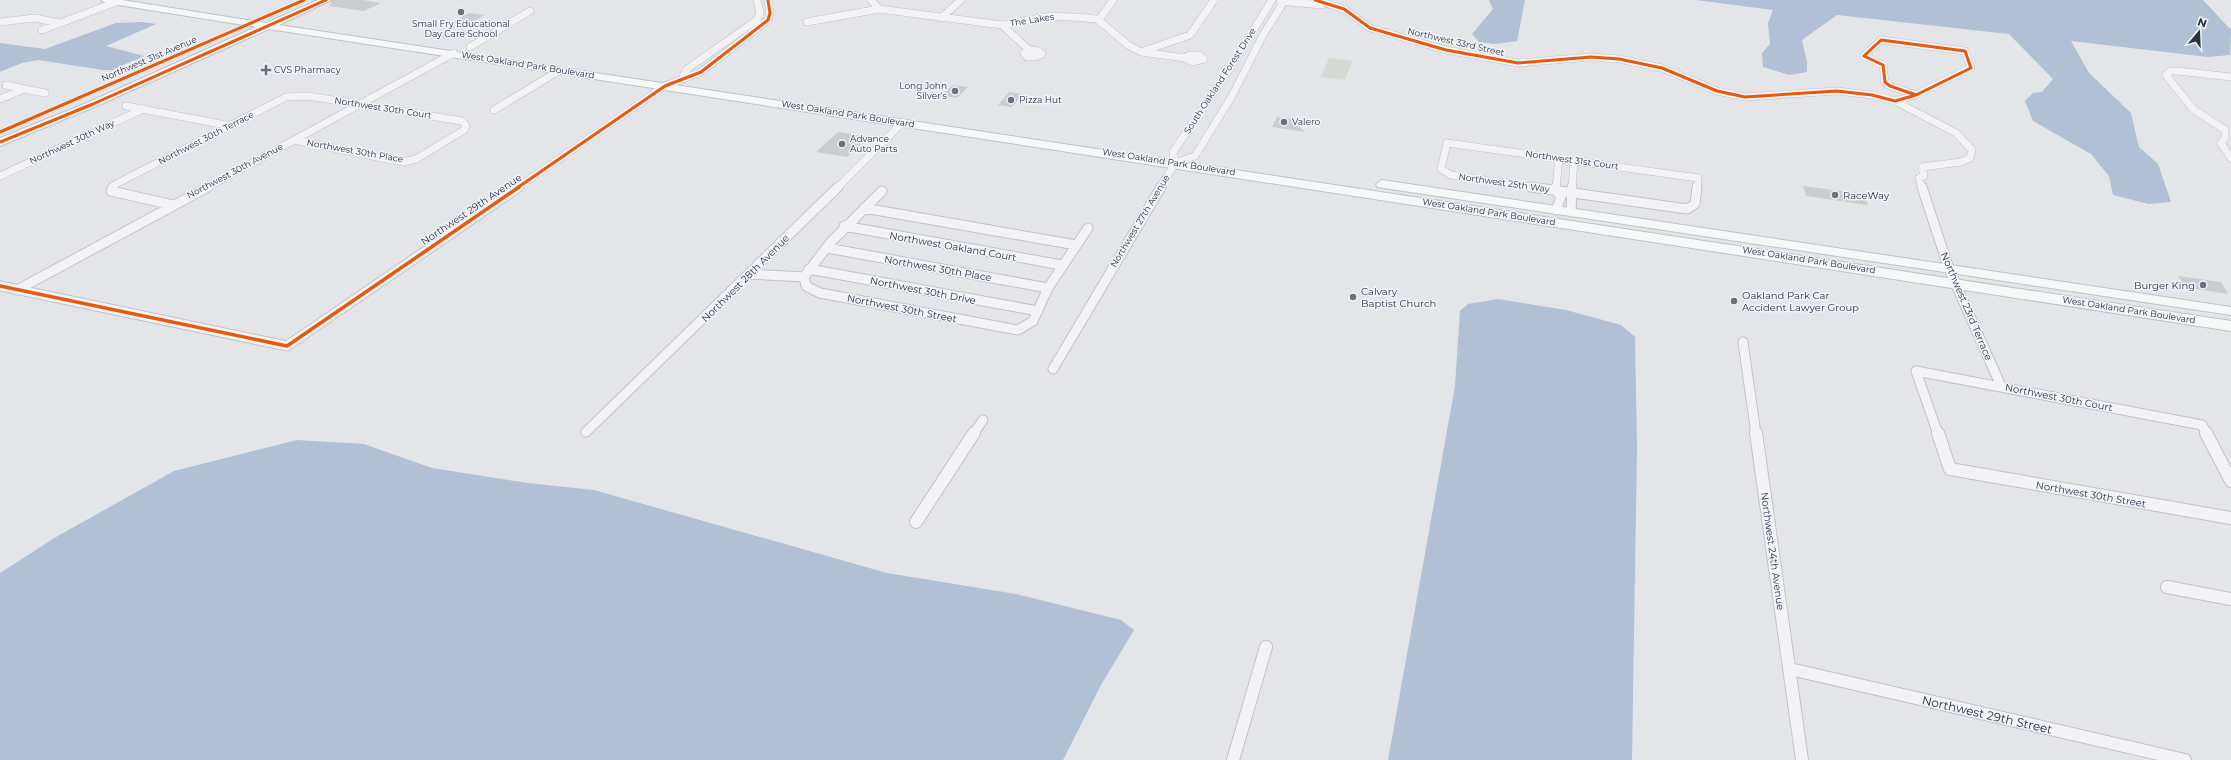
<svg xmlns="http://www.w3.org/2000/svg" width="2231" height="760" font-family="Montserrat,sans-serif">
  <style>
    .green { fill: #d3dcd4 }
    .water { fill: #b1c0d5 }
    .building { fill: #cbcdd1 }
    .lines { fill: none; stroke-linecap: round; stroke-linejoin: round }
    .minor-far2-casing { stroke: #c1c3c7; stroke-width: 8 }
    .minor-far1-casing { stroke: #c1c3c7; stroke-width: 11 }
    .minor-casing { stroke: #c1c3c7; stroke-width: 14 }
    .primary-casing { stroke: #bfc2c7; stroke-width: 2 }
    .minor-far2 { stroke: #f3f3f5; stroke-width: 7 }
    .minor-far1 { stroke: #f3f3f5; stroke-width: 9 }
    .minor { stroke: #f3f3f5; stroke-width: 12 }
    .primary { fill: #f6f7f7; fill-rule: evenodd }
    .cycleway-far1-casing { stroke: #f1f4f8; stroke-width: 4.5 }
    .cycleway-casing { stroke: #f1f4f8; stroke-width: 6 }
    .cycleway-far1 { stroke: #e8590c; stroke-width: 3 }
    .cycleway { stroke: #e8590c; stroke-width: 3.5 }
    .poi-dot { fill: #6a707d; stroke: #f1f4f8; stroke-width: 1.5 }
    .labels { text-anchor: middle; stroke-width: 3; stroke-linejoin: round; paint-order: stroke }
    .far-street-label { font-size: 9px; fill: #293143; stroke: #f1f4f8 }
    .far-poi-label { font-size: 9px; fill: #293143; stroke: #f1f4f8; text-anchor: start }
    .poi-label { font-size: 10px; fill: #293143; stroke: #f1f4f8; text-anchor: start }
    .street-label { font-size: 10px; fill: #293143; stroke: #f1f4f8 }
    .near-street-label { font-size: 12px; fill: #293143; stroke: #f1f4f8 }
  </style>
  <rect width="100%" height="100%" fill="#e3e5e9"/>
  <path class="green" d="M1329,58L1352,61L1345,80L1321,77Z"/>
  <path class="water" d="M1489,0H1525L1517,41L1495,44L1479,42L1472,34L1493,9Z
    M1696,0H2203L2231,30L2230,55L2208,57L2071,41L2089,73L2131,113L2139,147L2158,164L2171,202L2149,204L2113,195L2109,176L2091,154L2033,121L2025,101L2033,93L2042,92L2053,79L2009,34L1837,15L1802,40L1807,62V72L1789,75L1763,67L1762,53L1770,44L1768,23L1773,10Z
    M142,22L156,24L106,46L144,56L112,70H103L38,60L22,63L0,72V43L45,49L116,23Z
    M1498,299L1566,310L1621,325L1635,337L1637,448L1632,760H1388L1455,386L1460,311L1468,304Z
    M297,440L364,444L432,468L528,483L594,490L887,573L1016,594L1121,620L1134,630L1101,685L1063,760H0V573L56,537L174,471Z"/>
  <path class="building" d="M332,0H363L381,3L364,11L330,6Z
    M469,13L485,15L467,25L450,23Z
    M953,85L968,87L957,98L942,95Z
    M1009,92L1023,94L1012,107L998,105Z
    M1277,117L1291,119L1305,132L1272,127Z
    M838,132L868,137L847,157L816,152Z
    M1803,186L1864,194L1868,205L1806,196Z
    M2178,276L2221,282L2228,294L2185,287Z"/>
  <g class="lines">
    <g class="minor-far2-casing">
      <path id="minor-far2" d="M871,0L879,9
        M1315,0L1344,9L1370,28L1446,50L1518,63L1591,57L1619,59L1662,68L1717,91L1745,97L1837,91L1872,95L1895,101L1916,95
        M1280,1L1322,5
        M941,18L961,0
        M1084,18L1097,19L1128,45L1141,52L1185,58
        M1099,20L1113,0
        M0,22L35,18L59,23
        M807,22L879,9L1002,25L1051,16L1089,18
        M1002,25L1029,50
        M42,30L116,2
        M1881,40L1965,51L1971,68L1916,95L1890,86L1885,82L1883,65L1864,56Z
        M470,47L530,11
        M1029,50L1039,51L1042,54L1035,57H1027L1024,53Z
        M1141,52L1190,35L1214,0
        M1190,55H1199L1204,59L1192,62L1185,58Z
        M2231,77L2178,71H2171L2166,75L2193,109L2225,130V138L2221,143L2231,158
        M682,79L687,69L757,20L760,13L757,0
        M6,85L24,89
        M0,99L24,89L45,93
        M1895,101L1956,133L1972,150L1970,158L1961,162L1922,167L1924,176L1919,178L1922,188
        M126,106L231,126
        M494,110L560,70
        M1175,163L1173,152L1232,65L1272,0
        M0,176L143,109
        M113,188L114,185L286,97L308,96L462,121L466,126L464,130L416,159L402,162L294,140
        M206,188L454,53
        M517,188L665,86L701,72L768,20L770,13L768,0
        M837,188L903,122
        M1160,188L1175,163L1195,156L1232,96L1263,35L1285,0
        M1538,188L1451,175L1441,169L1447,143L1698,178L1697,188
        M1556,188L1559,158
        M1572,188L1574,160"/>
    </g>
    <g class="minor-far1-casing">
      <path id="minor-far1" d="M113,187L111,191L173,205
        M1531,187L1687,209L1695,204L1697,187
        M1922,187L1949,269L2001,386
        M882,191L830,243L804,277L806,286L820,293L1018,330L1033,321L1048,288L1088,228
        M864,208L1076,245
        M1556,210L1561,197L1556,191V187
        M1571,212L1572,187
        M844,226L1062,265
        M827,248L1048,288
        M809,269L1038,311
        M749,274L804,277
        M0,286L287,346L519,187
        M17,290L208,187
        M1743,342L1756,434
        M1053,369L1161,187
        M586,432L838,187
        M973,434L983,420
        M1938,434L1916,371L2202,425L2207,434"/>
    </g>
    <g class="minor-casing">
      <path id="minor" d="M1756,433L1802,760
        M1938,433L1950,469L2231,518
        M2206,433L2231,481
        M916,522L974,433
        M2167,587L2231,599
        M1790,669L2185,760
        M1233,760L1266,647"/>
    </g>
    <g class="primary-casing">
      <path id="primary" d="M101,0H122L266,23L318,0H331L279,25L2231,321V331L269,29L97,106L0,146V138L89,102L256,27L106,3Z
        M1382,180L2231,307V315L1377,187L1376,184Z"/>
    </g>
    <use href="#minor-far2" class="minor-far2"/>
    <use href="#minor-far1" class="minor-far1"/>
    <use href="#minor" class="minor"/>
    <use href="#primary" class="primary"/>
    <g class="cycleway-far1-casing">
      <path id="cycleway-far1" d="M1315,0L1344,9L1370,28L1446,50L1518,63L1591,57L1619,59L1662,68L1717,91L1745,97L1837,91L1872,95L1895,101L1916,95
        M1881,40L1965,51L1971,68L1916,95L1890,86L1885,82L1883,65L1864,56Z
        M0,132L304,0
        M0,142L93,104L326,0
        M517,188L665,86L701,72L768,20L770,13L768,0"/>
    </g>
    <g class="cycleway-casing">
      <path id="cycleway" d="M0,286L287,346L519,187"/>
    </g>
    <use href="#cycleway-far1" class="cycleway-far1"/>
    <use href="#cycleway" class="cycleway"/>
  </g>
  <g class="poi-dot">
    <circle cx="461" cy="12" r="4"/>
    <path d="M264 64h4v4h4v4h-4v4h-4v-4h-4v-4h4z"/>
    <circle cx="955" cy="91" r="4"/>
    <circle cx="1011" cy="100" r="4"/>
    <circle cx="1284" cy="122" r="4"/>
    <circle cx="842" cy="144" r="4"/>
    <circle cx="1835" cy="195" r="4"/>
    <circle cx="2203" cy="285" r="4"/>
    <circle cx="1353" cy="297" r="4"/>
    <circle cx="1734" cy="301" r="4"/>
  </g>
  <g class="labels">
    <g class="far-street-label">
      <text transform="translate(1032 20) rotate(-9)" y="3">The Lakes</text>
      <text transform="translate(1456 42) rotate(13)" y="3">Northwest 33rd Street</text>
      <text transform="translate(149 59) rotate(-23)" y="3">Northwest 31st Avenue</text>
      <text transform="translate(528 65) rotate(9)" y="3">West Oakland Park Boulevard</text>
      <text transform="translate(1220 81) rotate(-57)" y="3">South Oakland Forest Drive</text>
      <text transform="translate(383 108) rotate(9)" y="3">Northwest 30th Court</text>
      <text transform="translate(848 114) rotate(9)" y="3">West Oakland Park Boulevard</text>
      <text transform="translate(206 138) rotate(-27)" y="3">Northwest 30th Terrace</text>
      <text transform="translate(72 142) rotate(-25)" y="3">Northwest 30th Way</text>
      <text transform="translate(355 151) rotate(10)" y="3">Northwest 30th Place</text>
      <text transform="translate(1572 160) rotate(8)" y="3">Northwest 31st Court</text>
      <text transform="translate(1169 162) rotate(9)" y="3">West Oakland Park Boulevard</text>
      <text transform="translate(235 171) rotate(-28)" y="3">Northwest 30th Avenue</text>
      <text transform="translate(1504 183) rotate(8)" y="3">Northwest 25th Way</text>
      <text transform="translate(1489 212) rotate(9)" y="3">West Oakland Park Boulevard</text>
      <text transform="translate(1140 221) rotate(-59)" y="3">Northwest 27th Avenue</text>
      <text transform="translate(1809 260) rotate(9)" y="3">West Oakland Park Boulevard</text>
      <text transform="translate(2129 310) rotate(9)" y="3">West Oakland Park Boulevard</text>
    </g>
    <g class="far-poi-label">
      <text x="461" y="27" text-anchor="middle">Small Fry Educational<tspan x="461" dy="10">Day Care School</tspan></text>
      <text x="274" y="73">CVS Pharmacy</text>
      <text x="947" y="89" text-anchor="end">Long John<tspan x="947" dy="10">Silver's</tspan></text>
      <text x="1019" y="103">Pizza Hut</text>
      <text x="1292" y="125">Valero</text>
      <text x="850" y="142">Advance<tspan x="850" dy="10">Auto Parts</tspan></text>
    </g>
    <g class="poi-label">
      <text x="1843" y="199">RaceWay</text>
      <text x="2195" y="289" text-anchor="end">Burger King</text>
      <text x="1361" y="295">Calvary<tspan x="1361" dy="12">Baptist Church</tspan></text>
      <text x="1742" y="299">Oakland Park Car<tspan x="1742" dy="12">Accident Lawyer Group</tspan></text>
    </g>
    <g class="street-label">
      <text transform="translate(471 209) rotate(-34)" y="4">Northwest 29th Avenue</text>
      <text transform="translate(953 246) rotate(10)" y="4">Northwest Oakland Court</text>
      <text transform="translate(938 268) rotate(10)" y="4">Northwest 30th Place</text>
      <text transform="translate(745 278) rotate(-45)" y="4">Northwest 28th Avenue</text>
      <text transform="translate(923 290) rotate(11)" y="4">Northwest 30th Drive</text>
      <text transform="translate(1967 306) rotate(67)" y="4">Northwest 23rd Terrace</text>
      <text transform="translate(902 308) rotate(11)" y="4">Northwest 30th Street</text>
      <text transform="translate(2059 397) rotate(11)" y="4">Northwest 30th Court</text>
      <text transform="translate(2091 494) rotate(10)" y="4">Northwest 30th Street</text>
      <text transform="translate(1773 551) rotate(82)" y="4">Northwest 24th Avenue</text>
    </g>
    <g class="near-street-label">
      <text transform="translate(1987 715) rotate(13)" y="4">Northwest 29th Street</text>
    </g>
  </g>
  <g transform="translate(2199 32) rotate(19)" stroke="#f1f4f8" stroke-width="3" paint-order="stroke">
  <path d="M0-3L7 15L0 10L-7 15Z" fill="#293143"/>
  <text y="-6" font-size="11" font-weight="bold" text-anchor="middle" fill="#293143">N</text>
  </g>
</svg>
